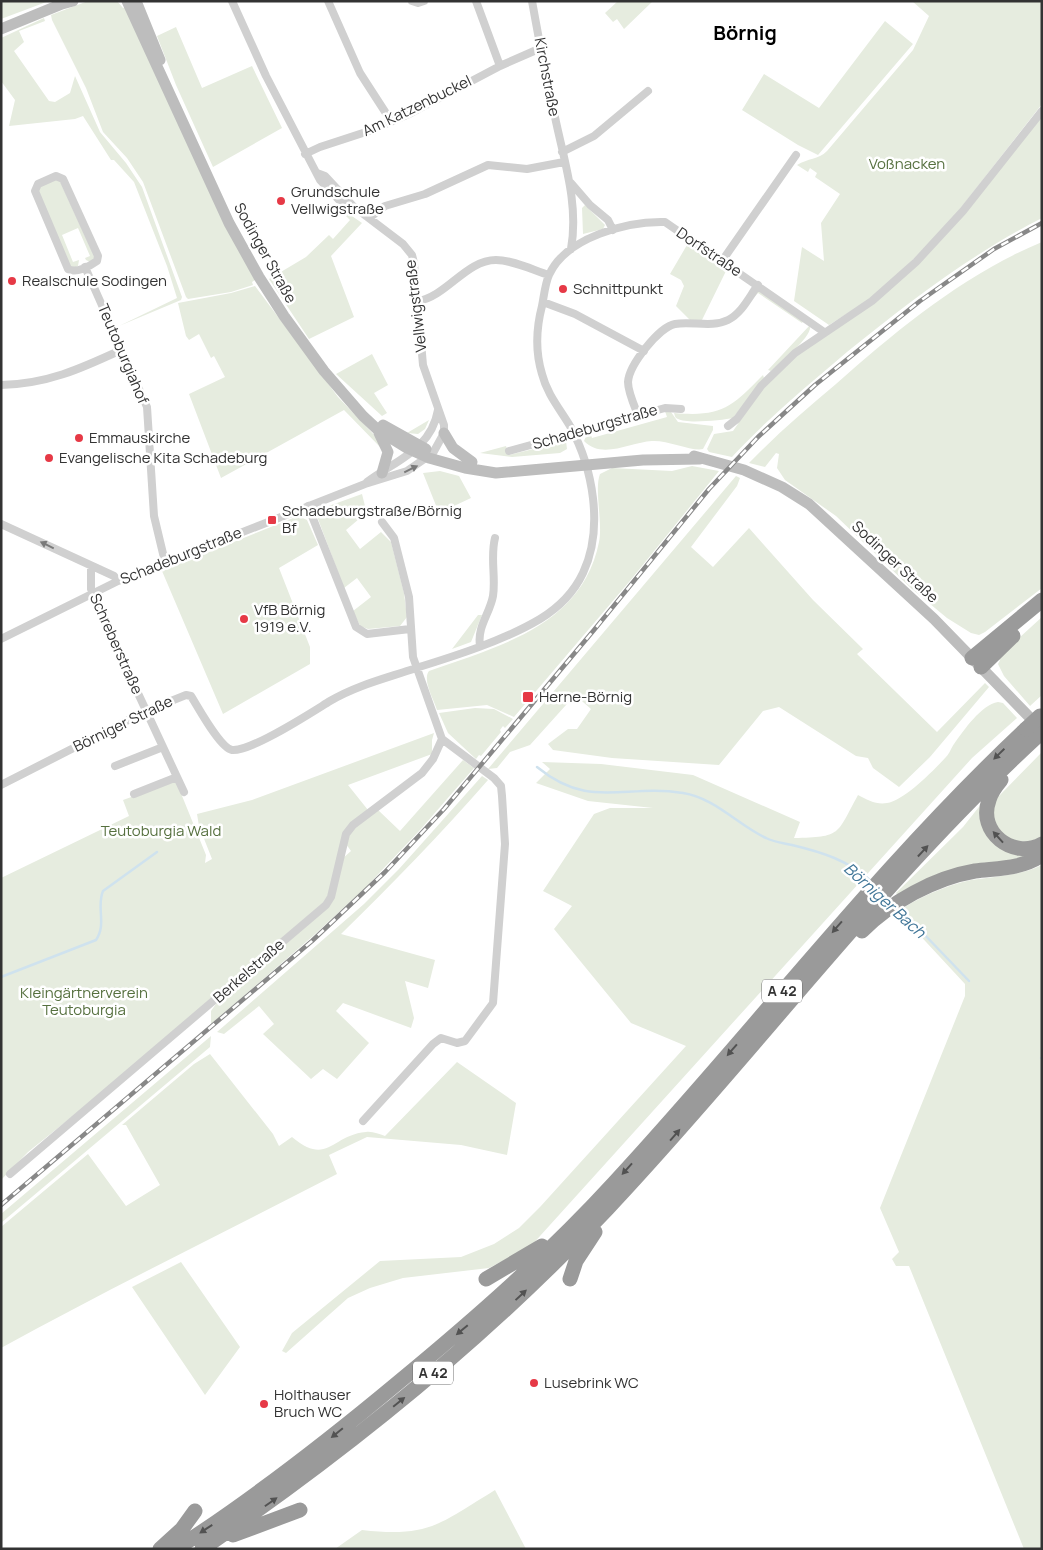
<svg xmlns="http://www.w3.org/2000/svg" width="1043" height="1550" font-family="Manrope,sans-serif">
  <style>
    .green { fill: #e6ecdf }
    .lines { fill: none; stroke-linecap: round; stroke-linejoin: round }
    .stream { stroke: #cfe2ee; stroke-width: 2.5 }
    .minor { stroke: #d0d0d0; stroke-width: 8 }
    .secondary { stroke: #bdbdbd; stroke-width: 11 }
    .motorway { stroke: #9a9a9a; stroke-width: 15 }
    .rail-casing { stroke: #888; stroke-width: 4.5 }
    .rail { stroke: #fff; stroke-width: 2.5; stroke-dasharray: 8; stroke-linecap: butt }
    .motorway-bridge { stroke: #9a9a9a; stroke-width: 15 }
    .oneway { fill: #7a7a7a }
    .oneway2 { fill: #525252 }
    .poi-dot { fill: #e63946; stroke: #fff; stroke-width: 2 }
    .labels { text-anchor: middle; stroke-width: 5; stroke-linejoin: round; paint-order: stroke }
    .shield { fill: #fff; stroke: #707070; stroke-width: 1 }
    .shield-label { font-size: 14px; font-weight: bold; fill: #333 }
    .street-label { font-size: 15px; fill: #333; stroke: #fff }
    .park-label { font-size: 15px; fill: #56703f; stroke: #fff }
    .poi-label { font-size: 15px; fill: #333; stroke: #fff; text-anchor: start }
    .water-label { font-size: 16px; font-style: italic; fill: #3f7597; stroke: #fff }
    .district-label { font-size: 20px; font-weight: bold; fill: #000; stroke: #fff }
  </style>
  <rect width="100%" height="100%" fill="#fff"/>
  <path class="green" d="M1,1H49L1,19Z
    M88,1H117L123,8L127,6L255,280L252,282L253,285L231,292L188,299L186,297L143,182L127,158L103,132L86,88L52,20L51,15Z
    M618,1H653L624,29L617,19L613,22L605,13Z
    M912,1H1042V104L945,228L878,294L829,325L794,301L802,247L824,261L821,223L840,194L815,177L817,173L810,168L808,172L797,165C808,158 818,160 827,151L913,50L929,16Z
    M44,18L45,21L19,31L24,42L14,51L49,101L55,102L70,93L75,76L100,132L126,163L142,187L182,297L181,300L119,326L177,298L167,266L134,182L114,160H111L83,116L75,119L9,126L15,100L1,81V38Z
    M885,21L913,44L818,155L798,145L742,110L764,74L819,108Z
    M176,27L202,88L252,66L282,128L213,167L176,85L157,36Z
    M1042,114V218C971,254 908,303 847,352C807,386 767,419 732,457L709,452L707,449L714,434L733,431L762,389L794,357L915,266Z
    M59,179L95,258L90,262L86,260L85,258L90,256L78,228L62,235L73,262L79,260L78,266L74,268L70,266L38,194L40,186Z
    M585,205L605,225L603,229L583,234L582,208Z
    M349,214L362,223L331,256L354,317L309,339L269,279L306,257L329,235L333,239L350,220L346,216Z
    M1042,242V588L985,632L979,635L971,633L947,618L912,589L836,516L785,480L777,468L779,454L776,453L765,467L749,463C776,435 806,409 836,384C898,329 965,274 1042,242Z
    M687,245L726,271L701,322L691,321L676,306L684,286L681,280L670,274Z
    M255,286L338,397L379,440L380,447L344,410L221,478L189,394L225,377L214,356L211,358L199,334L189,340L186,336L178,303L231,293Z
    M757,290L804,320L802,323L758,293L751,301Z
    M810,325C813,337 780,362 771,371L768,370Z
    M372,354L388,385L374,393L387,413L382,416L336,374Z
    M763,375L764,378L733,418C724,420 686,424 678,419C675,418 675,416 674,413C721,417 731,408 763,375Z
    M665,411L671,412L678,422L713,426V430L703,449C693,452 668,440 652,441C631,442 602,460 584,441L586,436L591,435L592,438L667,417Z
    M429,420L425,429L418,434L407,433Z
    M566,441L567,449L560,453L512,457L480,453L506,446L509,455Z
    M692,466L719,471L629,582L514,717L487,705L437,710C434,700 422,680 429,671C499,646 582,626 599,542C603,523 594,489 600,474L612,468L672,471Z
    M440,471L459,476L471,498L439,513L423,473Z
    M736,476L740,478L737,486L691,547L713,567L749,528L813,600L863,649L857,654L937,732L985,683L989,687L930,757L899,787L873,768L868,758L856,756L779,707L763,711L719,765L612,758L553,750L548,744L568,729H577L591,709L575,695L530,745L510,752L497,768L488,769Z
    M362,494L368,518L359,519L346,530L360,549L381,532L391,542L404,593L407,617L400,626L368,629L360,626L353,611L371,597L357,578L344,588L318,519L319,512L323,508Z
    M298,516L307,520L318,545L279,568L310,647V664L223,714L162,571Z
    M478,615H482L471,642L452,649Z
    M1042,617V695L1030,706L1004,676L998,664L1000,660L997,658Z
    M998,702L1003,703L1017,718L972,758L531,1246L489,1268L403,1278L370,1288L348,1298L286,1353L282,1351L292,1333L380,1261L461,1257L494,1244L519,1228L540,1207L686,1046L631,1023L554,929L572,906L543,891L594,814L610,808H653L588,801L536,783L550,769L542,762L601,764L693,775L800,822L794,838C842,837 836,835 858,795C867,800 877,805 887,803C904,801 935,769 946,757C950,753 951,748 954,744C964,730 981,705 998,702Z
    M475,708L494,709L513,719L505,728L503,726L500,730L501,732L481,756L479,755L476,759L448,733L439,713Z
    M434,733L432,740V754L348,785L368,810L351,823L330,894L323,903L94,1099L28,1152L1,1180V878L129,816L123,800L176,781L206,855L205,863L212,859L199,826L197,814L252,800Z
    M1042,752V837C1030,843 1011,845 1001,833C997,828 995,820 992,815L997,795L999,796Z
    M463,760L474,768L420,830L366,887L313,936L211,1024V1011L218,1001L328,906L342,859L351,851L346,844L350,832L377,809L400,831Z
    M482,776L488,780C441,834 392,884 341,934L435,960L428,988L405,981L414,1018L411,1028L343,1003L336,1011L369,1043L337,1079L323,1069L311,1079L263,1034L274,1024L259,1006L224,1034L217,1032L364,904L399,869Z
    M982,803L988,830L1042,852L900,898L896,893L963,827Z
    M1042,865V1549H1024L909,1266H896L892,1259L899,1252L880,1208L965,996V984L901,915L897,918L894,914C917,898 944,886 971,880C995,876 1020,876 1042,865Z
    M211,1036L210,1047L1,1223V1214Z
    M210,1054L273,1134L279,1146L292,1137C328,1167 331,1135 366,1132C372,1131 379,1134 385,1136L457,1062L516,1103L507,1155L461,1145L367,1137L329,1155L337,1174C225,1232 112,1287 1,1348V1227L88,1154L126,1206L160,1185L126,1125H122L194,1064Z
    M181,1262L240,1347L205,1395L132,1287Z
    M495,1490L526,1549H335L362,1530C429,1538 441,1523 495,1490Z"/>
  <g class="lines">
    <path class="stream" d="M537,767C591,811 624,783 683,793C715,798 738,825 766,838C774,842 783,843 792,845C821,852 848,860 871,881
      M898,907L969,981
      M1,977L96,940C107,924 96,907 103,891L157,852
      M1041,1058H1042"/>
    <path class="minor" d="M232,1L266,76L320,180L339,200L348,201
      M328,1L360,73L391,121
      M412,1L418,3L424,1
      M476,1L500,66
      M532,1C539,40 546,79 555,117C564,161 579,204 571,249
      M562,152L594,136L648,91
      M305,154L320,147L372,130L411,113L500,66L541,48
      M56,176L63,179L98,256L97,261C90,266 76,274 68,269L35,191L38,184Z
      M571,183L590,205L608,220L613,230
      M369,218L385,206L425,194L488,165L527,169L564,162
      M722,261L796,155
      M85,267L147,407L154,516L165,562
      M418,301C447,296 466,260 496,260C513,260 533,270 549,275
      M543,302L575,314L644,351
      M1,385C47,384 80,369 121,350
      M638,415C634,405 628,392 628,382C629,365 659,327 675,324C692,321 712,328 728,320C742,313 749,297 758,285
      M728,426L737,419L761,386L795,353L872,301L916,262L963,211L1042,111
      M509,451L665,408L681,409
      M367,482C396,460 431,450 438,410
      M308,506L356,627L367,634L410,629
      M1,524L114,576L118,581
      M91,566V589L95,601L184,792
      M1,639L118,581L365,484L407,471L433,453L444,433V425L423,365L414,263L412,255L403,244L353,206L325,176L317,173
      M480,645C477,627 490,613 493,596C496,577 490,557 495,538
      M115,766L163,747
      M1,785L146,711L186,695L191,696C198,707 220,748 232,750C251,752 312,712 330,701C357,685 387,678 416,668C455,656 505,640 540,619C558,608 574,592 583,573C604,528 593,468 570,426C560,409 547,394 542,374C535,351 536,329 542,306C544,296 545,284 549,275C566,237 628,221 665,222L824,332
      M134,794L177,777
      M363,1121L433,1044L441,1038L457,1043L465,1041L493,1003L505,844L502,796L501,786L494,778L442,739
      M10,1174L326,905L331,897L346,834L353,825L422,773L433,759L442,739L413,657L409,597L394,538L382,522"/>
    <path class="secondary" d="M127,1L229,223L259,277L284,316L324,371L363,416L378,430L407,448L429,458L465,468L496,473L643,460L700,459
      M136,1L160,60
      M1,29L62,4L73,1
      M383,425L426,449
      M379,433L388,452L382,473
      M444,433L453,448L472,462
      M694,456L744,470L782,487L809,504L934,619L1039,727"/>
    <path class="motorway" d="M972,658L1042,600
      M981,667L1013,636
      M1001,780C996,786 991,792 989,800C977,832 1013,860 1042,844
      M862,931C891,902 934,878 975,871C998,868 1022,869 1042,855
      M486,1279L542,1246
      M570,1279L576,1261L595,1232
      M233,1535L300,1510
      M160,1549L182,1529L195,1511
      M176,1549C255,1498 328,1441 400,1381C475,1319 548,1255 614,1183C753,1033 877,869 1026,729
      M202,1549C348,1449 487,1337 608,1208C755,1052 883,877 1042,732"/>
    <g class="rail-casing">
      <path id="rail" d="M1,1205L312,941L385,872L444,809L594,630L709,489L758,437L815,385L920,301L994,249L1042,223"/>
    </g>
    <use href="#rail" class="rail"/>
    <path class="motorway-bridge" d="M1026,729L1040,716"/>
  </g>
  <defs><path id="oneway-solid" d="M-6-.8H1V-3.2L6.5 0L1 3.2V.8H-6Z" transform="scale(1.25)"/></defs>
  <g class="oneway">
    <use href="#oneway-solid" transform="translate(411 469) rotate(-26)"/>
    <use href="#oneway-solid" transform="translate(47 545) rotate(-154)"/>
  </g>
  <g class="oneway2">
    <use href="#oneway-solid" transform="translate(999 754) rotate(136)"/>
    <use href="#oneway-solid" transform="translate(998 837) rotate(-132)"/>
    <use href="#oneway-solid" transform="translate(923 851) rotate(-47)"/>
    <use href="#oneway-solid" transform="translate(837 927) rotate(131)"/>
    <use href="#oneway-solid" transform="translate(732 1050) rotate(131)"/>
    <use href="#oneway-solid" transform="translate(675 1135) rotate(-49)"/>
    <use href="#oneway-solid" transform="translate(627 1169) rotate(132)"/>
    <use href="#oneway-solid" transform="translate(521 1295) rotate(-43)"/>
    <use href="#oneway-solid" transform="translate(462 1330) rotate(140)"/>
    <use href="#oneway-solid" transform="translate(399 1402) rotate(-39)"/>
    <use href="#oneway-solid" transform="translate(337 1433) rotate(141)"/>
    <use href="#oneway-solid" transform="translate(271 1502) rotate(-35)"/>
    <use href="#oneway-solid" transform="translate(206 1529) rotate(147)"/>
  </g>
  <g class="poi-dot">
    <circle cx="281" cy="201" r="5"/>
    <circle cx="12" cy="281" r="5"/>
    <circle cx="563" cy="289" r="5"/>
    <circle cx="79" cy="438" r="5"/>
    <circle cx="49" cy="458" r="5"/>
    <rect x="267" y="515" width="10" height="10" rx="2.5"/>
    <circle cx="244" cy="619" r="5"/>
    <rect x="522" y="691" width="12" height="12" rx="2.5"/>
    <circle cx="534" cy="1383" r="5"/>
    <circle cx="264" cy="1404" r="5"/>
  </g>
  <g class="labels">
    <g class="shield">
      <rect x="762" y="979.5" width="40" height="23" rx="4"/>
      <rect x="413" y="1361.5" width="40" height="23" rx="4"/>
    </g>
    <g class="shield-label">
      <text x="782" y="996">A 42</text>
      <text x="433" y="1378">A 42</text>
    </g>
    <g class="street-label">
      <text transform="translate(547 77) rotate(79)" y="5">Kirchstraße</text>
      <text transform="translate(417 106) rotate(-26)" y="5">Am Katzenbuckel</text>
      <text transform="translate(709 252) rotate(34)" y="5">Dorfstraße</text>
      <text transform="translate(265 253) rotate(61)" y="5">Sodinger Straße</text>
      <text transform="translate(416 306) rotate(-97)" y="5">Vellwigstraße</text>
      <text transform="translate(123 354) rotate(67)" y="5">Teutoburgiahof</text>
      <text transform="translate(595 427) rotate(-16)" y="5">Schadeburgstraße</text>
      <text transform="translate(181 556) rotate(-22)" y="5">Schadeburgstraße</text>
      <text transform="translate(895 562) rotate(43)" y="5">Sodinger Straße</text>
      <text transform="translate(116 644) rotate(66)" y="5">Schreberstraße</text>
      <text transform="translate(123 724) rotate(-26)" y="5">Börniger Straße</text>
      <text transform="translate(249 971) rotate(-41)" y="5">Berkelstraße</text>
    </g>
    <g class="park-label">
      <text x="907" y="169">Voßnacken</text>
      <text x="161" y="836">Teutoburgia Wald</text>
      <text x="84" y="998">Kleingärtnerverein<tspan x="84" dy="17">Teutoburgia</tspan></text>
    </g>
    <g class="poi-label">
      <text x="291" y="197">Grundschule<tspan x="291" dy="17">Vellwigstraße</tspan></text>
      <text x="22" y="286">Realschule Sodingen</text>
      <text x="573" y="294">Schnittpunkt</text>
      <text x="89" y="443">Emmauskirche</text>
      <text x="59" y="463">Evangelische Kita Schadeburg</text>
      <text x="282" y="516">Schadeburgstraße/Börnig<tspan x="282" dy="17">Bf</tspan></text>
      <text x="254" y="615">VfB Börnig<tspan x="254" dy="17">1919 e.V.</tspan></text>
      <text x="539" y="702">Herne-Börnig</text>
      <text x="544" y="1388">Lusebrink WC</text>
      <text x="274" y="1400">Holthauser<tspan x="274" dy="17">Bruch WC</tspan></text>
    </g>
    <g class="water-label">
      <text transform="translate(885 900) rotate(42)" y="6">Börniger Bach</text>
    </g>
    <g class="district-label">
      <text x="745" y="40">Börnig</text>
    </g>
  </g>
  <rect width="1043" height="1550" fill="none" stroke="#333333" stroke-width="5"/>
</svg>
